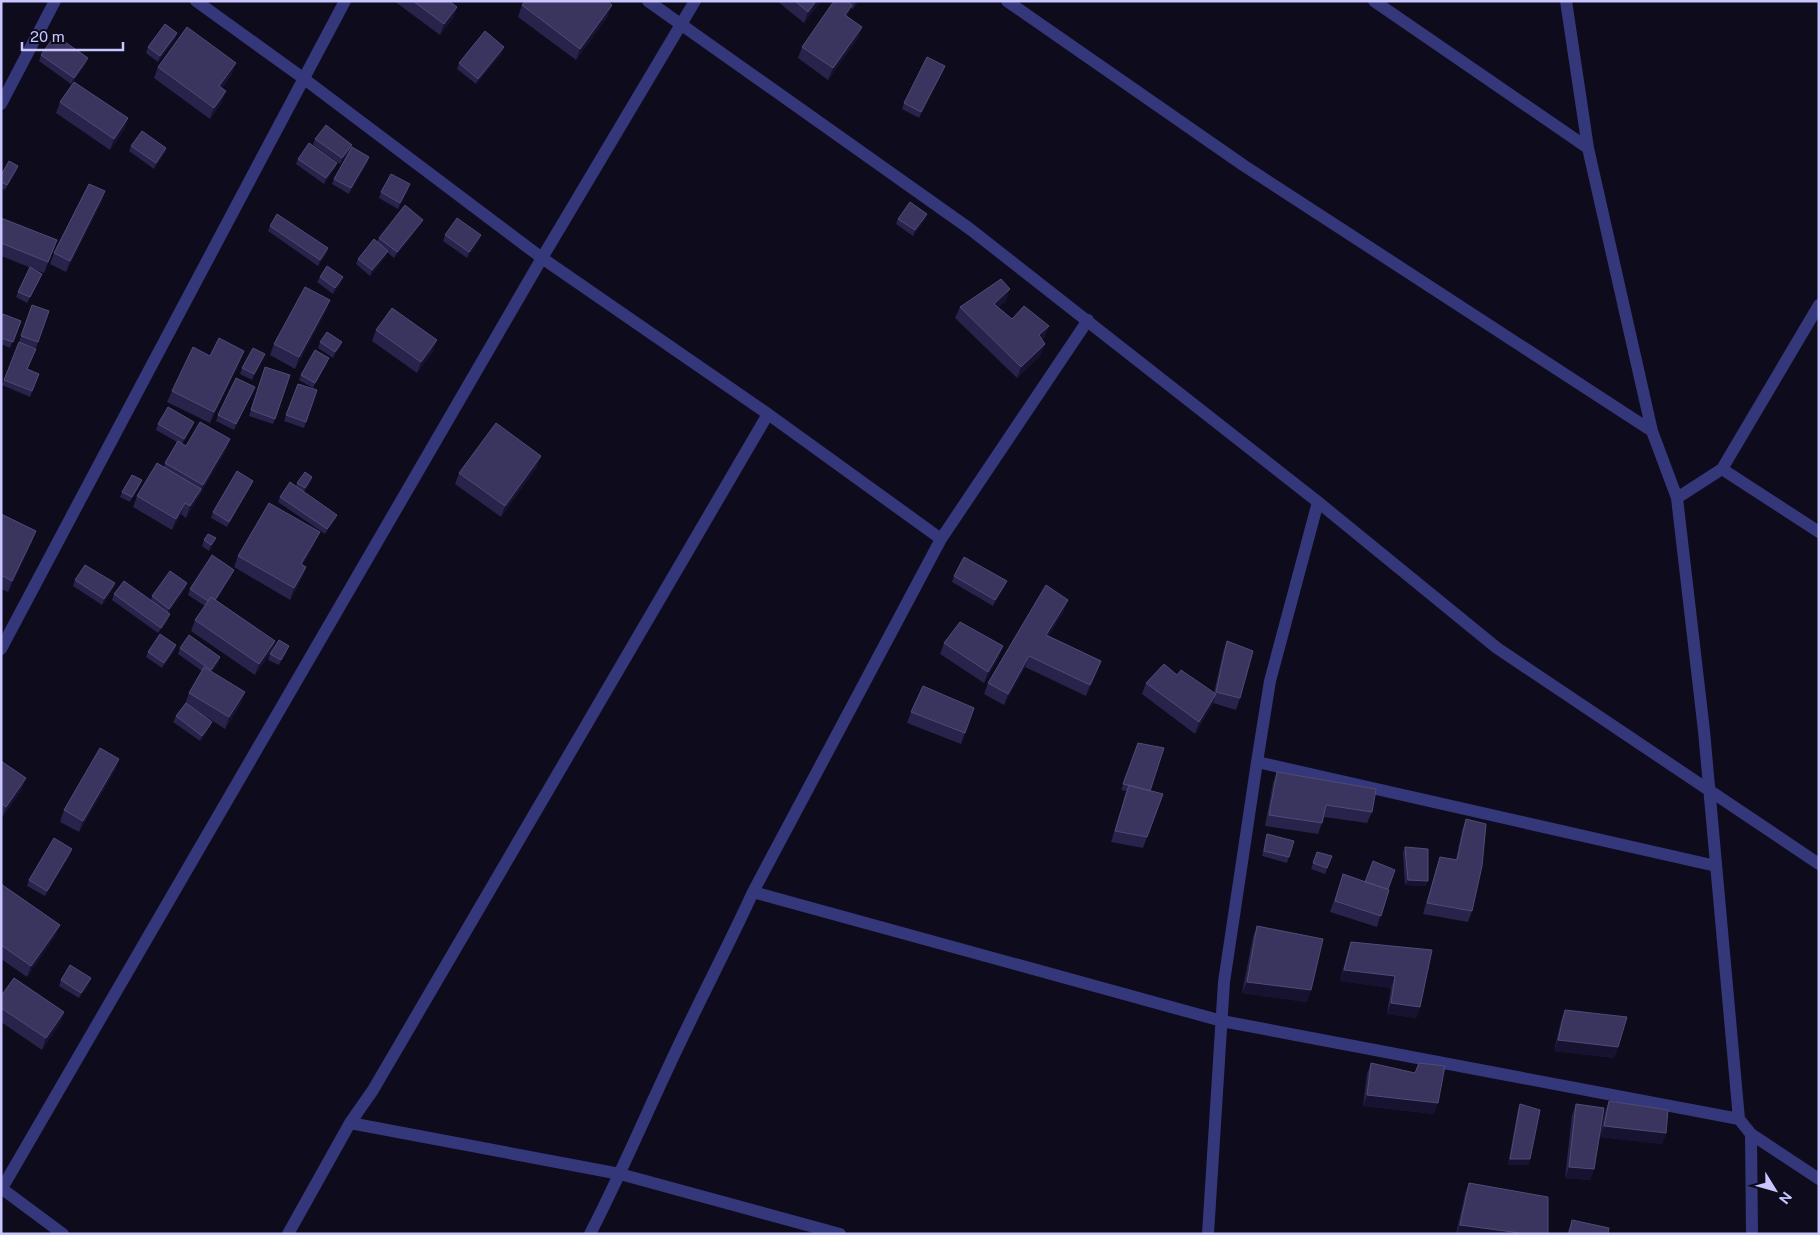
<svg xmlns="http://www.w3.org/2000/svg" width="1820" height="1235" font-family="'Public Sans',sans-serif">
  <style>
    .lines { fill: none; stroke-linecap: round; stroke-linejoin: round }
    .street { stroke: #35377b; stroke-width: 12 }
    .wall { fill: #28234b }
    .shaded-wall { fill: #161230 }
    .building { fill: #39355e; stroke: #504b77 }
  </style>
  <rect width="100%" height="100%" fill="#0d0b1c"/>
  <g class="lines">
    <path class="street" d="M196,1L303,78L542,258L768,414L373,1090L350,1123L288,1234
      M648,1L970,229L1318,502L1497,648L1819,864
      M1007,1L1243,165L1652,431
      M1374,1L1588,148
      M1566,1L1588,148L1652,431L1677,498L1704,731L1739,1119L1751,1134L1752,1234
      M1,104L55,1
      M768,414L941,539
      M1722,469L1819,532
      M1677,498L1722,469L1819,305
      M1,649L345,1
      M1257,762L1716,866
      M753,892L1222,1021L1739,1119
      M350,1123L620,1174L840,1234
      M1751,1134L1819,1179
      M1,1188L63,1234
      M1,1190L542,258L695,1
      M590,1234C625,1166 654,1095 688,1026C709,982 732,938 753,892L941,539L1088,320
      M1208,1234L1224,982L1257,762L1270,681L1318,502"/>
  </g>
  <path class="wall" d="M394,1H449L457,7L453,18L440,35Z
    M777,1H821L804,23Z
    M834,1H859L853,9L851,8L847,16L862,27L858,38L828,80L798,58L802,47Z
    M522,5L608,16L576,60L518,17Z
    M177,33L175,39L158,62L146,53L148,47Z
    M502,53L476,84L457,69L459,63Z
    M41,55L86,64L71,84L39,61Z
    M945,66L943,72L919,118L902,109L904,103Z
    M158,67L232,74L222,88V102L210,119L154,78Z
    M60,102L128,118L124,130L110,150L56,113Z
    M315,139L352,145L350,150L340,164L313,145Z
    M131,146L166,148L164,154L154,169L129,151Z
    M369,157L367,163L349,194L332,184L334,179Z
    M298,159L337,163L335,168L324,184L296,164Z
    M18,166L16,172L5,190L1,188V175Z
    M408,190L398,209L379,198L381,192Z
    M105,191L101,203L66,272L50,264L54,253Z
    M927,214L925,219L913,236L896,224L898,219Z
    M1,218L57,240L44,273L1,256Z
    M423,220L420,225L394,258L387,252L386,256L370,276L356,264L358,259L377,242L379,238Z
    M270,226L328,248L326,254L318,266L268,231Z
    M445,235L479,241L467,258L443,241Z
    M320,277L341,283L333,294L317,282Z
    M40,279L27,303L16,297L18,292Z
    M330,300L326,311L295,369L270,355L274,344Z
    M1006,301L998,307L1012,319L1045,337L1042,340L1045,344L1040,356L1017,378L955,318L960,307Z
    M32,305L49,311L36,348L19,342Z
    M1,319L21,321L10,348L1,344Z
    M376,330L433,351L417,373L372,341Z
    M19,342L28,369L39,374L30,397L2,385Z
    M320,342H342L339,348L333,358L318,348Z
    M265,354L252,380L240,374L242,368Z
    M240,362L210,423L167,402L172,391Z
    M327,363L313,388L299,380L301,375Z
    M265,367L290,375L273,424L249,416Z
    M298,384L317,390L304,428L284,421Z
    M253,392L234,430L216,421L218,415Z
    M194,422L192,428L182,444L186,446L230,439L226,450L186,518L181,514L172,530L133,507L137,496L164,467L165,463L177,442L156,430L158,424Z
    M537,467L501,517L455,484L459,473Z
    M312,477L310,483L304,492L337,515L335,520L325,534L278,502L280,497L296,486L297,483Z
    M142,480L140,485L130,502L120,497L122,492Z
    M253,481L251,486L227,527L211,518L213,512Z
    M1,514L36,531L32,542L8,592L1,589Z
    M216,538L213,544L209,551L202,546L204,540Z
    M315,543L302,565L306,567L302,578L290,600L234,567L238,556Z
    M232,575L216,600L275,641L271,652L255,675L191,631L195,620L205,606L188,595L190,589Z
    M954,576L1005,586L993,606L952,582Z
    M75,580L115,583L113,589L102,605L73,586Z
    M187,583L185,589L168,613V620L158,633L112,600L114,594L151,600L152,596Z
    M1064,611L1048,636L1101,661L1097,672L1086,696L1025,667L1004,705L984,694L988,683Z
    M1227,641L1240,698L1236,710L1213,703L1195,734L1142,694L1146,683L1177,675L1214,693L1223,652Z
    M944,643L999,657L984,683L940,654Z
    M180,648L220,657L218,663L212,672L241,703L225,729L205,716L212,722L210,727L200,741L173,722L176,716L185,704L189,693L202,671L178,654Z
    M174,651L162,668L146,657L148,652Z
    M287,651L279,665L268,660L270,654Z
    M974,708L961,744L907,723L911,712Z
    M1138,743L1150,791L1163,794L1143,848L1111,842L1126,791L1121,790Z
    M119,759L115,770L79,832L60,822L64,810Z
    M1,761L22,789L2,818L1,817Z
    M1277,772L1372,812L1367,823L1324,817L1318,834L1265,826L1273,783Z
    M1466,819L1472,911L1468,922L1423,914L1436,869L1440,857L1456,859L1462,830Z
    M1267,834L1289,857L1287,863L1262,856L1265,840Z
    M1405,847L1426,886L1405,885L1403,853Z
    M1317,852L1330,862L1325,874L1311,869Z
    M70,855L45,896L27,886L29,880Z
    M1343,874L1388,890L1377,927L1330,912Z
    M1,884L60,925L55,936L27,977L1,959Z
    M1257,926L1307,1002L1242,993L1253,937Z
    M1351,942L1432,950L1420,1007L1416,1018L1387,1014L1391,988L1340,981L1347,954Z
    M61,980L89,984L79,998L59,986Z
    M1,996L64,1012L60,1023L42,1050L1,1022Z
    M1565,1010L1618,1047L1614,1058L1554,1051L1561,1021Z
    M1371,1063L1434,1114L1363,1106L1367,1074Z
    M1609,1101L1666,1133L1662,1144L1600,1137L1605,1112Z
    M1520,1104L1530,1159L1528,1165H1508L1518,1109Z
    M1576,1104L1594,1169L1590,1180L1565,1178L1572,1115Z
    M1469,1183L1548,1234H1456L1465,1194Z
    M1572,1220L1608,1234H1567Z"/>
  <path class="shaded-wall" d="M816,1H821L804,23L808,12Z
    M856,1H859L853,9Z
    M612,5L608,16L576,60L580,49Z
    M852,5L847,16L845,15Z
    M457,7L453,18L440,35L444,24Z
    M862,27L858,38L828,80L833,68Z
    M177,33L175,39L158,62L160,56Z
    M504,47L502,53L476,84L478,79Z
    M88,58L86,64L71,84L74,78Z
    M236,63L232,74L215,97L219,86Z
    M945,66L943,72L919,118L921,112Z
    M226,91L222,102L210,119L214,108Z
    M128,118L124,130L110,150L114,139Z
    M352,145L350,150L340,164L342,158Z
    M166,148L164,154L154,169L156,163Z
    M369,157L367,163L349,194L351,188Z
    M337,163L335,168L324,184L326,178Z
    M18,166L16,172L5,190L7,185Z
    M410,184L408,190L398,209L400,203Z
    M105,191L101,203L66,272L70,261Z
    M927,214L925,219L913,236L915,230Z
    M423,220L420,225L394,258L397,252Z
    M481,235L479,241L467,258L469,252Z
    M328,248L326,254L318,266L320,260Z
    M388,251L386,256L370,276L372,270Z
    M343,277L341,283L333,294L335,288Z
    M1010,289L1006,301L990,315L994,304Z
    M330,300L326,311L295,369L299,357Z
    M1049,326L1045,337L1035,346L1039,335Z
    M437,340L433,351L417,373L421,362Z
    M342,342L339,348L333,358L335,352Z
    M1045,344L1040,356L1017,378L1021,367Z
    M244,351L240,362L210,423L214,412Z
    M265,354L252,380L254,374Z
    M329,358L327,363L313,388L315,383Z
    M255,387L253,392L234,430L236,424Z
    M194,422L192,428L182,445L184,439Z
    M230,439L226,450L199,497L203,485Z
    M541,456L537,467L501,517L505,506Z
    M312,477L310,483L303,494L305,488Z
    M142,480L140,485L130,502L132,497Z
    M253,481L251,486L227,527L229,522Z
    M201,489L197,500L186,518L190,506Z
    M185,503L181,514L172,530L176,519Z
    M337,515L335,520L325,534L327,529Z
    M36,531L32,542L8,592L12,581Z
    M320,532L315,543L296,576L301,564Z
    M216,538L213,544L209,551L211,545Z
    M306,567L302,578L290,600L294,588Z
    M234,570L232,575L210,609L212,604Z
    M1007,581L1005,586L993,606L995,600Z
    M115,583L113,589L102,605L104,599Z
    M187,583L185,589L167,614L169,609Z
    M1068,600L1064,611L1042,647L1046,635Z
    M170,614L168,620L158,633L161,628Z
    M275,641L271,652L255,675L259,664Z
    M176,645L174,651L162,668L164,663Z
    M289,646L287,651L279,665L281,660Z
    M1003,646L999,657L984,683L988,672Z
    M1029,656L1025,667L1004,705L1008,694Z
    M220,657L218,663L209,676L211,670Z
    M1101,661L1097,672L1086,696L1090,685Z
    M245,692L241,703L225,729L229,717Z
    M1216,694L1212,706L1195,734L1199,722Z
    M212,722L210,727L200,741L202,736Z
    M119,759L115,770L79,832L83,821Z
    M26,778L22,789L2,818L6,807Z
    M72,849L70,855L45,896L47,891Z
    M1408,880L1428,881L1426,886L1405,885Z
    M60,925L55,936L27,977L31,966Z
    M1344,970L1395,976L1391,988L1340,981Z
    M91,978L89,984L79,998L81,993Z
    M1247,982L1311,990L1307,1002L1242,993Z
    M1391,1003L1420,1007L1416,1018L1387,1014Z
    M64,1012L60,1023L42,1050L46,1038Z
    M1558,1040L1618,1047L1614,1058L1554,1051Z
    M1367,1095L1438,1103L1434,1114L1363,1106Z
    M1604,1126L1666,1133L1662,1144L1600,1137Z
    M1510,1159H1530L1528,1165H1508Z
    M1569,1167L1594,1169L1590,1180L1565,1178Z
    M1460,1225L1527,1234H1457Z"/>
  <path class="building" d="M413,1H449L457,7L444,24Z
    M525,1H607L612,5L580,49L522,5Z
    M795,1H816L808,12Z
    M834,1H846L852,5L845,15L862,27L833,68L802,47Z
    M165,24L177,33L160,56L148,47Z
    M187,27L236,63L219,86L226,91L214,108L158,67Z
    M485,31L504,47L478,79L459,63Z
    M55,35L88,58L74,78L41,55Z
    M927,57L945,66L921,112L904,103Z
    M74,82L128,118L114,139L60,102Z
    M326,125L352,145L342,158L315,139Z
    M142,131L166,148L156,163L131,146Z
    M309,143L337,163L326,178L298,159Z
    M352,147L369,157L351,188L334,179Z
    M9,161L18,166L7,185L1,182V175Z
    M391,174L410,184L400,203L381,192Z
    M89,184L105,191L70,261L54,253Z
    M910,202L927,214L915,230L898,219Z
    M405,205L423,220L397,252L379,238Z
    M277,214L328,248L320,260L270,226Z
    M1,218L57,240L48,262L1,243Z
    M457,218L481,235L469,252L445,235Z
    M374,239L388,251L372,270L358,259Z
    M327,266L343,277L335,288L320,277Z
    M30,267L42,274L30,297L18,292Z
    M1001,279L1010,289L994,304L1012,319L1024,306L1049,326L1039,335L1045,344L1021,367L960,307Z
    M305,287L330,300L299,357L274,344Z
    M32,305L49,311L38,342L21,336Z
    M392,308L437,340L421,362L376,330Z
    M3,314L21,321L13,342L1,338V319Z
    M327,332L342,342L335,352L320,342Z
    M219,338L244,351L214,412L172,391L193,347L210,356Z
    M19,342L36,349L27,369L39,374L32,391L4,380Z
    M253,348L265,354L254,374L242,368Z
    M315,350L329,358L315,383L301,375Z
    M265,367L290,375L275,419L251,410Z
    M236,378L255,387L236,424L218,415Z
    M298,384L317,390L306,422L286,415Z
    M168,407L194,422L184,439L158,424Z
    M200,422L230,439L203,485L165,463L178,441L186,446Z
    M496,423L541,456L505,506L459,473Z
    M157,463L201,489L190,506L185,503L176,519L137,496Z
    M237,471L253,481L229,522L213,512Z
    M305,472L312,477L305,488L297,483Z
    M132,475L142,480L132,497L122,492Z
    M290,482L337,515L327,529L280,497Z
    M269,503L320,532L301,564L306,567L294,588L238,556Z
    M1,514L36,531L12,581L1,575Z
    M208,534L216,538L211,545L204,540Z
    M212,555L234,570L215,600L211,597L208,601L190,589Z
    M964,557L1007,581L995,600L954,576Z
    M85,565L115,583L104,599L75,580Z
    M170,571L187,583L169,609L152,596Z
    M124,581L170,614L161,628L114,594Z
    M1046,585L1068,600L1046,635L1101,661L1090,685L1029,656L1008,694L988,683Z
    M211,597L275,641L259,664L195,620Z
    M960,622L1003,646L988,672L944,643Z
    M160,634L176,645L164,663L148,652Z
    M189,635L220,657L211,670L180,648Z
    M279,640L289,646L281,660L270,654Z
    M1227,641L1253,651L1240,698L1216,692Z
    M1164,664L1177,675L1181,670L1216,694L1199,722L1146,683Z
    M204,667L245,692L229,717L189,693Z
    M923,686L974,708L965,733L911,712Z
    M186,703L212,722L202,736L176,716Z
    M1138,743L1164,748L1150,791L1123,784Z
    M100,748L119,759L83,821L64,810Z
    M1,761L26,778L6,807L1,803Z
    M1277,772L1376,789L1372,812L1326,805L1322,823L1269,815Z
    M1129,785L1163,794L1147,837L1115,831Z
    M1466,819L1486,824L1482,866L1472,911L1427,903L1440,857L1457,860Z
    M1267,834L1294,841L1289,857L1264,851Z
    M54,838L72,849L47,891L29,880Z
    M1405,847L1428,849V881L1408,880Z
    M1317,852L1332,856L1327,868L1313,863Z
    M1373,861L1395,870L1388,889L1365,882Z
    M1343,874L1389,890L1381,916L1335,901Z
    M1,884L60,925L31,966L1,945Z
    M1257,926L1323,939L1311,990L1247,982Z
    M1351,942L1432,950L1420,1007L1391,1003L1395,976L1344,970Z
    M70,965L91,978L81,993L61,980Z
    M14,978L64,1012L46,1038L1,1008V996Z
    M1565,1010L1627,1017L1618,1047L1558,1040Z
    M1371,1063L1415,1073L1419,1063L1445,1066L1438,1103L1367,1095Z
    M1609,1101L1668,1110L1666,1133L1604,1126Z
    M1520,1104L1540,1110L1530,1159H1510Z
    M1576,1104L1604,1108L1594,1169L1569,1167Z
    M1469,1183L1548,1197V1234H1527L1460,1225Z
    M1572,1220L1609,1228L1608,1234H1569Z"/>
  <rect width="1820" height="1235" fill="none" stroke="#c8c5ff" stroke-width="5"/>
  <g transform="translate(1775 1190) rotate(127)" stroke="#0d0b1c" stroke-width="4" paint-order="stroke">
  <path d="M0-4L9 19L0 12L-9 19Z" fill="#c8c5ff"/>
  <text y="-8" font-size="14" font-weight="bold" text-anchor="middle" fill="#c8c5ff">N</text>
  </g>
  <path d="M22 42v8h101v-8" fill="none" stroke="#c8c5ff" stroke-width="2.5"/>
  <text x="30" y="42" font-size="15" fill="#c8c5ff" stroke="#0d0b1c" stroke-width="4" paint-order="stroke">20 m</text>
</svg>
